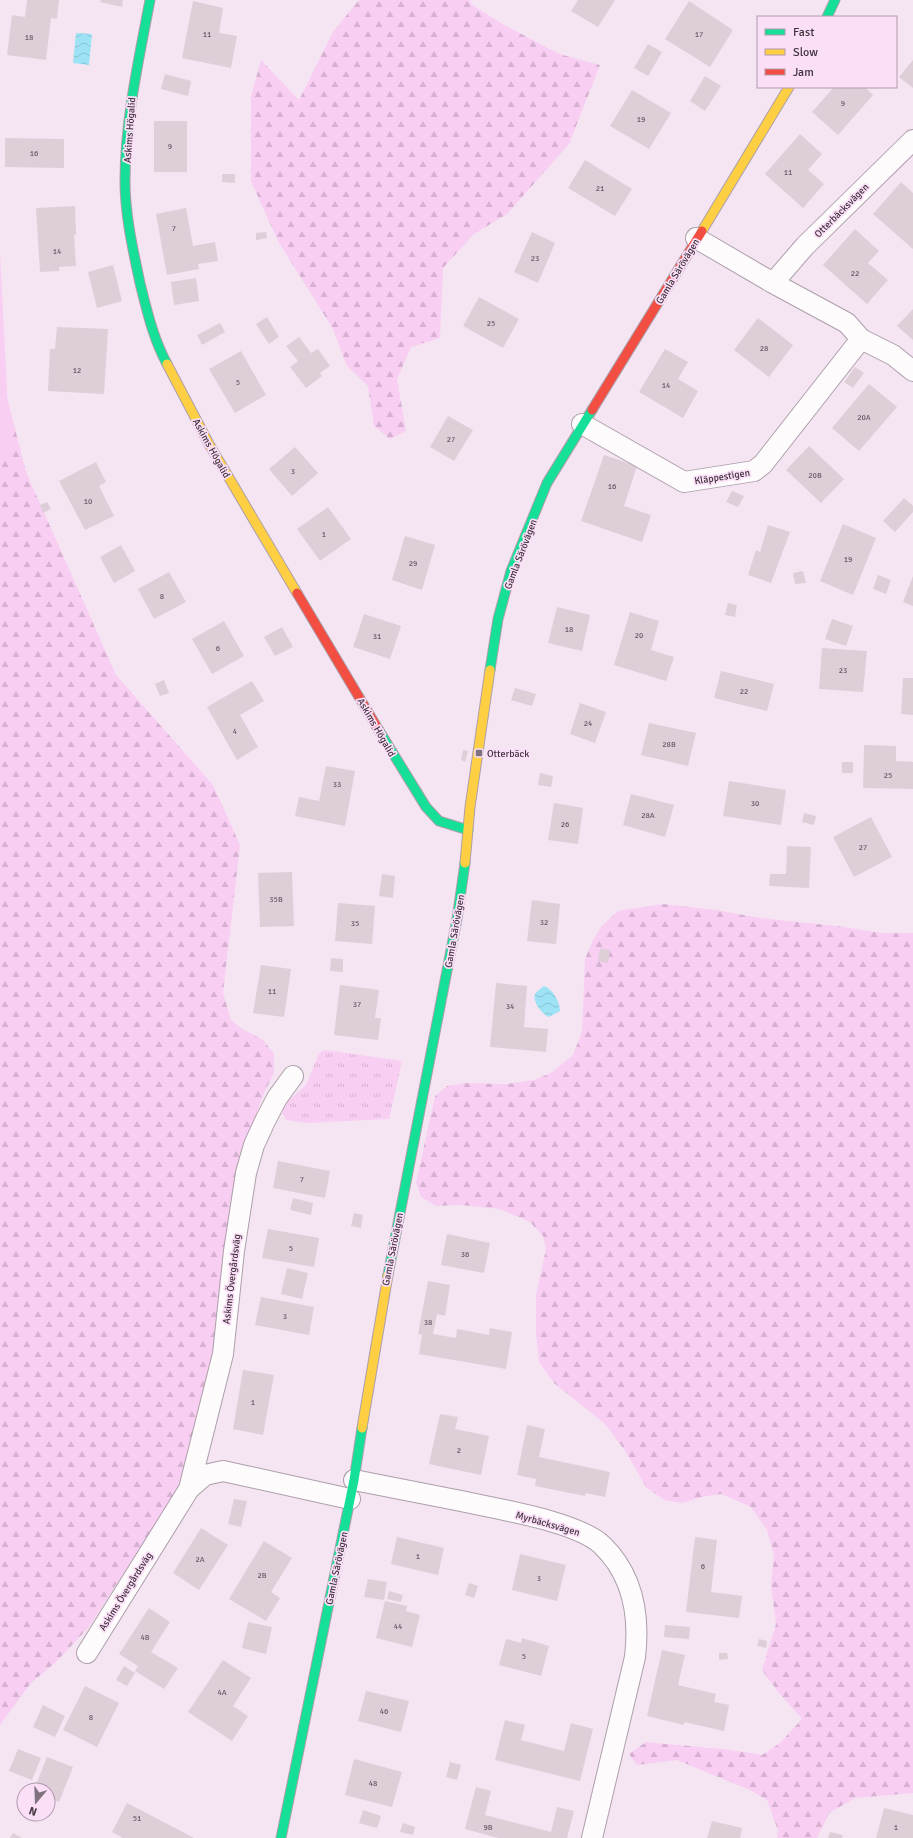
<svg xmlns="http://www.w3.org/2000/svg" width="913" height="1838" font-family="Signika,sans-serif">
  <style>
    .grass { fill: url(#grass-tufts) }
    .forest { fill: url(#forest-firs) }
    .green { fill: #f8cef2 }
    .water { fill: url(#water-waves) }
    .building { fill: #ddced8 }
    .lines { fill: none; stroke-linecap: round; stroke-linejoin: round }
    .street-casing { stroke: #ac9faa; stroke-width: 22 }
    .fast-casing { stroke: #ac9faa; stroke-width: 11 }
    .slow-casing { stroke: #ac9faa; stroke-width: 11 }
    .jam-casing { stroke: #ac9faa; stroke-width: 11 }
    .street { stroke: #fefbfd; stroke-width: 20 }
    .fast { stroke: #16e098; stroke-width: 9 }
    .slow { stroke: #ffcf43; stroke-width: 9 }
    .jam { stroke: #f24e42; stroke-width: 9 }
    .poi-dot { fill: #7f717d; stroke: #fbdff7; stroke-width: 1.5 }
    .labels { text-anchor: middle; stroke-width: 3.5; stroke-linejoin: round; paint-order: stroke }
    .number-label { font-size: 8px; fill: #685a65 }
    .street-label { font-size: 10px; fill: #40333e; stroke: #fbdff7 }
    .poi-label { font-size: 10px; fill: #40333e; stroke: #fbdff7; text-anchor: start }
  </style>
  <defs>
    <pattern id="grass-tufts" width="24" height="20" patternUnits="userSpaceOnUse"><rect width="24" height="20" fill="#f8cef2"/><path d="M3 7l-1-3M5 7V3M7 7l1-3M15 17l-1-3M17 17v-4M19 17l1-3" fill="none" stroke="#d6b1d1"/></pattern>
    <pattern id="forest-firs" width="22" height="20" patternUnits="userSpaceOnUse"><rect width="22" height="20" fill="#f8cef2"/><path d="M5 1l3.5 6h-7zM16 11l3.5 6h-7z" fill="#d6b1d1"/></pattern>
    <pattern id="water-waves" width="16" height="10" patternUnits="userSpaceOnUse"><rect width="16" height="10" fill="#9ee3f5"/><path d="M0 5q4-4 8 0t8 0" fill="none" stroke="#89c3d3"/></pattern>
  </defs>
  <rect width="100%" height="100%" fill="#f5e5f3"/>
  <path class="grass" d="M325,1050L402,1061L389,1119L306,1123L286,1120L282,1111L286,1103L306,1085L319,1053Z"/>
  <path class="forest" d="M359,0H470L472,5L506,26L559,54L600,65L569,144L507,214L474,234L443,268L440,338L411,347L397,379L406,431L390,439L374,426L368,386L347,366L333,329L278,241L251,181V96L261,60L299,100L333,32Z
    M0,369L26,472L116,675L213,785L240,845L223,993L231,1020L241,1028L263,1040L274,1054V1073L264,1093L253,1123L213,1355L179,1487L89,1627L55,1663L31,1683L0,1725Z
    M663,904L716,910L760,918L837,926L881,933H913V1793L855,1798L829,1813L817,1838H777L778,1830L767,1800L750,1790L677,1760L637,1765L629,1754L646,1742C685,1746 724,1748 762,1755L780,1743L802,1719L779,1693L762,1670L776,1624L771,1585L774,1556L767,1530L751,1507L722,1494L706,1496L682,1503L664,1500L646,1487L626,1452L605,1424L554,1383L539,1362L536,1334V1295L546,1249L543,1236L530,1222L500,1209L460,1205L436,1206L421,1197L416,1183L435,1096L447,1086L465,1083L506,1084L534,1080L551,1073L573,1055L582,1032L585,959L593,940L602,926L618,911Z"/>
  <path class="green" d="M0,251L10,451L0,457Z"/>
  <path class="water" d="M76,33L92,34L89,65L73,63Z
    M544,986C553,989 560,1002 560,1011L549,1017C543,1015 532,1002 535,994C537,991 541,988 544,986Z"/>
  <path class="building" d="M27,0H59L57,19L51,18L46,60L7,55L12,15L25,17Z
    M101,0H123L122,7L100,2Z
    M578,0H615L598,27L571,11Z
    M193,1L223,8L219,33L237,36L231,68L182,58Z
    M689,1L733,30L710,67L665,39Z
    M648,44L662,52L648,76L634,68Z
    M913,60V88L899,77Z
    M165,74L191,81L188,96L161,89Z
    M705,76L721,86L705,111L690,101Z
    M834,87H865L873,95L838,135L812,112Z
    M632,90L671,113L649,149L610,126Z
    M154,121H187V172H154Z
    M800,134L822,154L808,170L824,184L803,208L765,174Z
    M5,138L64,139V168L5,167Z
    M585,160L632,189L615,216L568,188Z
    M222,174H235V183L222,182Z
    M901,182L913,193V249L873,214Z
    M75,206L76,235H74L76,266L59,267V271L40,272L36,208Z
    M186,208L193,246L215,242L218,261L198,264L199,269L167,275L156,214Z
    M855,229L879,251L868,263L888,280L867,304L823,265Z
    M266,232L267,238L256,240V233Z
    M532,232L555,243L538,283L514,272Z
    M113,265L122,301L97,308L88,272Z
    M196,278L199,301L174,305L171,282Z
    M479,297L519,319L503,348L463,326Z
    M913,309V340L897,326Z
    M267,317L279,337L269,344L256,324Z
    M758,318L793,345L769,377L734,350Z
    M220,323L225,332L202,345L197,335Z
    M57,327L108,329L104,394L48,391L50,349H55Z
    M299,337L311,353L318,349L330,366L320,373L322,376L306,388L290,367L298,361L286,346Z
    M665,349L688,362L678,379L698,391L683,418L639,392Z
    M241,351L266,395L235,413L209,369Z
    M855,367L864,373L853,388L844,382Z
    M869,384L897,407L859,451L832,428Z
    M448,416L473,430L454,461L430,447Z
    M809,446L844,479L821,503L786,470Z
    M295,447L318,473L292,496L269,469Z
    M604,455L637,466L624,506L651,515L642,542L581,521Z
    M96,462L106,482L99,486L114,516L85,530L59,481Z
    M732,491L744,496L738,507L726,502Z
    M904,498L913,506V512L895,532L883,521Z
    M47,502L51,509L43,513L40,505Z
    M328,507L351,539L320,561L297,529Z
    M843,524L876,538L853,595L820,581Z
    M768,525L790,532L771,583L748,575L756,550L760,552Z
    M405,536L435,545L422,590L392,580Z
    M121,545L135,571L114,583L100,557Z
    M803,571L806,583L795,584L793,573Z
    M169,572L186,602L154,619L138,589Z
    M878,575L891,580L886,594L873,589Z
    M913,576V606L903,602Z
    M728,603L737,605L735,617L725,615Z
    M557,607L590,615L582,651L548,643Z
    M630,612L659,621L651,650L674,657L666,681L614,665Z
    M364,614L401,626L390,659L353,647Z
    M832,619L853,626L846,646L825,639Z
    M224,621L244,656L212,674L192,639Z
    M282,627L293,647L275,656L264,637Z
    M822,648L867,651L863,692L819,689Z
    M721,671L774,684L767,711L714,698Z
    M903,678H913V715L901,714Z
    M164,680L169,693L160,696L155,684Z
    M252,681L264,701L240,715L258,747L237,760L207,707Z
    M515,688L536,694L532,706L511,700Z
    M580,703L606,712L595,743L570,734Z
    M649,723L696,733L688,766L641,755Z
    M864,745L896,746V761L913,762V789L863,788Z
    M463,750L468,751L465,762L461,760Z
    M842,762H853V773H842Z
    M326,766L355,771L345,826L295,816L299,797L319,801Z
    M540,773L553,776L551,787L538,785Z
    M729,781L786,790L781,825L723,816Z
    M631,794L674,805L665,837L623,825Z
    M554,803L583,808L578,844L548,840Z
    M804,813L816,816L814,825L802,822Z
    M871,817L892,857L854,877L833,837Z
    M787,846L811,847L809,888L769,886L770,874H786Z
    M292,872L294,926L260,927L258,873Z
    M382,874L395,876L393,898L379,896Z
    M532,900L560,904L556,944L527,941Z
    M338,903L375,906L372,944L335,941Z
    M600,948L610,950L608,963L598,961Z
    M331,958L343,959V972L330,971Z
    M261,965L291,969L284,1017L253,1013Z
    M496,983L527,986L524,1027L548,1029L546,1052L490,1047Z
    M340,985L379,990L375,1018H381L378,1040L334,1035Z
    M278,1161L330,1171L325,1198L273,1188Z
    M293,1198L313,1203L311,1215L290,1210Z
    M354,1213L363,1215L361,1228L351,1226Z
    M268,1229L319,1238L314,1267L262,1258Z
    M447,1234L490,1243L484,1273L441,1265Z
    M287,1268L308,1273L302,1299L281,1294Z
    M428,1281L450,1285L445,1316L437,1314L433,1334L456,1338L457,1329L489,1335L490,1328L512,1332L506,1369L419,1354L422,1335L418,1334Z
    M261,1297L314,1307L309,1335L255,1325Z
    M243,1370L274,1375L263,1435L233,1429Z
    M440,1414L458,1417L455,1429L489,1436L481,1475L429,1464Z
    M527,1425L545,1429L539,1457L610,1472L605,1497L586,1493L585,1496L535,1486L536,1479L517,1475Z
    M234,1499L247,1501L241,1527L228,1524Z
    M201,1528L228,1545L199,1590L173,1573Z
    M397,1537L444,1548L438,1575L391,1564Z
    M695,1537L717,1540L711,1592L742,1596L739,1618L686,1612Z
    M264,1541L292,1558L271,1592L280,1598L266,1621L229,1599Z
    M520,1554L566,1565L557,1601L512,1590Z
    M368,1579L387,1582L384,1600L364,1597Z
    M469,1583L478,1586L474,1598L465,1595Z
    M389,1591L403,1595L401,1602L387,1599Z
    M385,1601L407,1606L406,1611L420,1615L412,1647L376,1638Z
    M149,1608L170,1622L151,1652L178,1668L164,1689L135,1671L138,1666L119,1654Z
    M248,1622L272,1627L266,1654L242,1648Z
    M665,1625L690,1627L689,1639L664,1637Z
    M522,1638L549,1646L541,1676L499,1665L506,1639L521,1643Z
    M759,1639L767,1641L766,1648L757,1646Z
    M662,1650L685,1655L678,1685L716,1694L714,1702L729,1705L724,1731L684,1722V1725L647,1716Z
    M719,1653H727L728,1659L719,1660Z
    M223,1660L251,1678L233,1706L248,1716L232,1741L188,1712Z
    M124,1666L135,1673L127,1686L116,1680Z
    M85,1686L119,1703L97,1747L63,1730Z
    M366,1691L409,1701L401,1732L358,1721Z
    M43,1705L65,1716L55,1737L33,1727Z
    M505,1720L525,1725L521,1740L564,1751L571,1723L593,1729L580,1781L495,1760Z
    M18,1749L41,1758L32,1780L9,1771Z
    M47,1757L73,1767L59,1802L48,1797V1790H34Z
    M354,1759L402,1772L392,1807L345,1795Z
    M450,1762L461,1765L457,1780L446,1777Z
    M476,1787L491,1791L485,1815L551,1832L557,1807L574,1811L567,1838H498L465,1829Z
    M127,1803L194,1838H123L112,1832Z
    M884,1808L913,1815V1838H876Z
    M363,1810L381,1816L377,1828L359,1823Z
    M712,1821L742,1828L740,1838H707Z
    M403,1823L415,1827L413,1835L400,1832Z
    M830,1832L843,1835L842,1838H828Z
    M13,1833L22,1838H10Z"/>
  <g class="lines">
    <g class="street-casing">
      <path id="street" d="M696,238L773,283L847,323L861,339L893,355L913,371
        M773,283L805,246L913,140
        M582,424L684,482L754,471L763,464L861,339
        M354,1480C390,1487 425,1494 461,1501C497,1509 576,1521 602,1545C633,1575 640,1615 635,1657L592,1838
        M189,1489L205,1475L223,1471L350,1499
        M87,1653L189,1489L223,1354L234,1251L246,1173L254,1145L265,1121L277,1098L293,1076"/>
    </g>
    <g class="fast-casing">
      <path id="fast" d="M150,0C139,59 125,120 125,181C125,215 133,250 140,283C147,311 153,338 167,364
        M827,17L835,0
        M490,670L498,619L511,571L547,483L592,410
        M378,729L426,807L439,821L468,830
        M388,1275L457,919L465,863
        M281,1838L354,1480L362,1428"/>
    </g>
    <g class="slow-casing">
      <path id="slow" d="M702,231L789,87
        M167,364L209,444L297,593
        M465,863L470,807L490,670
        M362,1428L388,1275"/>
    </g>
    <g class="jam-casing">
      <path id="jam" d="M592,410L702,231
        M297,593L378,729"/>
    </g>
    <use href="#street" class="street"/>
    <use href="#fast" class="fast"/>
    <use href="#slow" class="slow"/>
    <use href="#jam" class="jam"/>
  </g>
  <rect class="poi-dot" x="475" y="749" width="8" height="8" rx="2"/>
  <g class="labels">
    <g class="number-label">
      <text x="207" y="37">11</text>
      <text x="699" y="37">17</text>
      <text x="29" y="40">18</text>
      <text x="843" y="106">9</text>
      <text x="641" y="122">19</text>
      <text x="170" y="149">9</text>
      <text x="34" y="156">16</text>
      <text x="788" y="175">11</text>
      <text x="600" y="191">21</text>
      <text x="174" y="231">7</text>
      <text x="57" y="254">14</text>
      <text x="535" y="261">23</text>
      <text x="855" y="276">22</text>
      <text x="491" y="326">25</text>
      <text x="764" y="351">28</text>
      <text x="77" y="373">12</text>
      <text x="238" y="385">5</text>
      <text x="666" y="388">14</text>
      <text x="864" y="420">20A</text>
      <text x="451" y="442">27</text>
      <text x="293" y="474">3</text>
      <text x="815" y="478">20B</text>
      <text x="612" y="489">16</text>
      <text x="88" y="504">10</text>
      <text x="324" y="537">1</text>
      <text x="848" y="562">19</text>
      <text x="413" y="566">29</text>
      <text x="162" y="599">8</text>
      <text x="569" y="632">18</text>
      <text x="639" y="638">20</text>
      <text x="377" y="639">31</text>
      <text x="218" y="651">6</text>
      <text x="843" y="673">23</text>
      <text x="744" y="694">22</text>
      <text x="588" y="726">24</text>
      <text x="235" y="734">4</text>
      <text x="669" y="747">28B</text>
      <text x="888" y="778">25</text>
      <text x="337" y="787">33</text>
      <text x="755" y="806">30</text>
      <text x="648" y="818">28A</text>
      <text x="565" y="827">26</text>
      <text x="863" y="850">27</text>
      <text x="276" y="902">35B</text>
      <text x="544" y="925">32</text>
      <text x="355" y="926">35</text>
      <text x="272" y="994">11</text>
      <text x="357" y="1007">37</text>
      <text x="510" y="1009">34</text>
      <text x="302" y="1182">7</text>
      <text x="291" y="1251">5</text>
      <text x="465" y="1257">36</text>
      <text x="285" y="1319">3</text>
      <text x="428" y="1325">38</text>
      <text x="253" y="1405">1</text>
      <text x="459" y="1453">2</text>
      <text x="418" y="1559">1</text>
      <text x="200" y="1562">2A</text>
      <text x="703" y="1569">6</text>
      <text x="262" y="1578">2B</text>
      <text x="539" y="1581">3</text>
      <text x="398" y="1629">44</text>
      <text x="145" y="1640">4B</text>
      <text x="524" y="1659">5</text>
      <text x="222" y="1695">4A</text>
      <text x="384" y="1714">46</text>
      <text x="91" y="1720">8</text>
      <text x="373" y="1786">48</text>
      <text x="137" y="1821">51</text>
      <text x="488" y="1830">9B</text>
      <text x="896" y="1830">1</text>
    </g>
    <g class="street-label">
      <text transform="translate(129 130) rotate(-86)" y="4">Askims Högalid</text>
      <text transform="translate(841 210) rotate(-45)" y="4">Otterbäcksvägen</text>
      <text transform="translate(677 271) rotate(-59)" y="4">Gamla Särövägen</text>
      <text transform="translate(212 448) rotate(61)" y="4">Askims Högalid</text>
      <text transform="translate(722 476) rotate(-9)" y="4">Kläppestigen</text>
      <text transform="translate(520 554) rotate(-69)" y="4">Gamla Särövägen</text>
      <text transform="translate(377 727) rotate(60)" y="4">Askims Högalid</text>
      <text transform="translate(454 931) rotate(-80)" y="4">Gamla Särövägen</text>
      <text transform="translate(392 1249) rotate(-79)" y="4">Gamla Särövägen</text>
      <text transform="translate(231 1279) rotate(-83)" y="4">Askims Övergårdsväg</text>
      <text transform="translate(548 1523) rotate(16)" y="4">Myrbäcksvägen</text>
      <text transform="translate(336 1568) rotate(-78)" y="4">Gamla Särövägen</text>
      <text transform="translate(125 1591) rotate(-58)" y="4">Askims Övergårdsväg</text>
    </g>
    <g class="poi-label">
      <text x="487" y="757">Otterbäck</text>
    </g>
  </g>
  <rect x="757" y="16" width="140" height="72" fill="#fbdff7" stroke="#b09aad"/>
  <rect x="765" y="29" width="20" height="6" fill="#16e098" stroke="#b09aad"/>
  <text x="793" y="36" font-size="12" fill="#40333e">Fast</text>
  <rect x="765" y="49" width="20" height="6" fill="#ffcf43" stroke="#b09aad"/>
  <text x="793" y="56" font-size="12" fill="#40333e">Slow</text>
  <rect x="765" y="69" width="20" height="6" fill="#f24e42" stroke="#b09aad"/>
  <text x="793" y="76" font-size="12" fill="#40333e">Jam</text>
  <g transform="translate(36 1802) rotate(199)"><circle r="19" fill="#fbdff7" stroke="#b09aad"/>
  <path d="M0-3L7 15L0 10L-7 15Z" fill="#7f717d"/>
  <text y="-6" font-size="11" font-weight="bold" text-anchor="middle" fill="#40333e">N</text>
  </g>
</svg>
